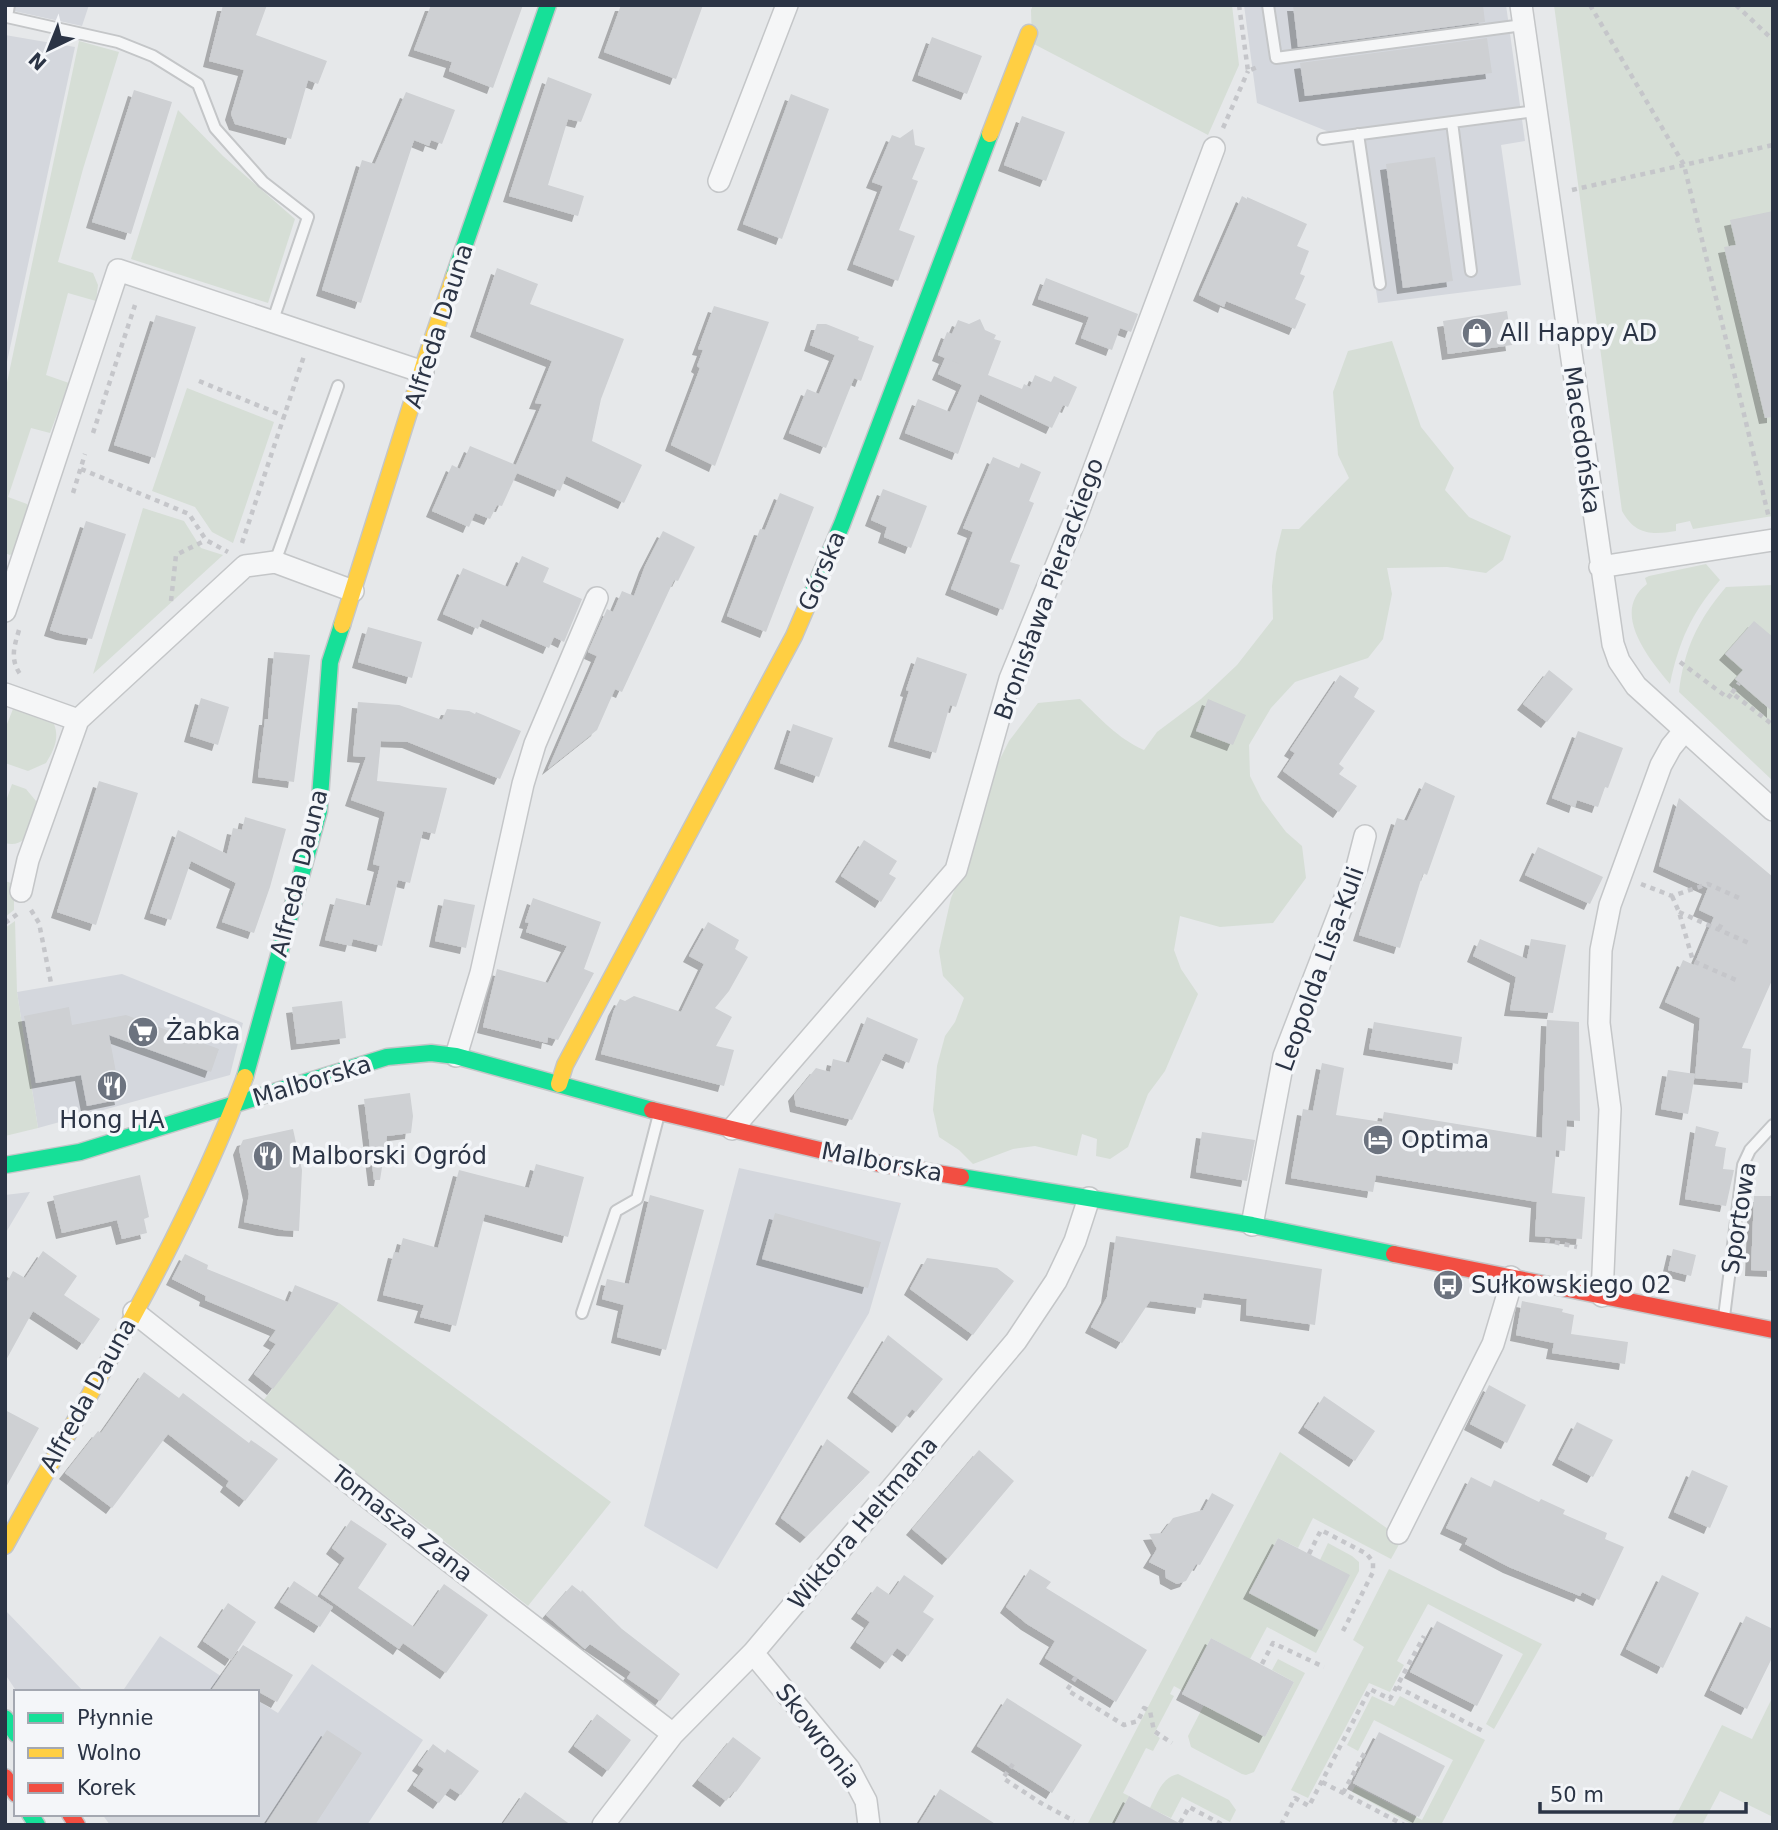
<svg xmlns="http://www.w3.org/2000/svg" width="1778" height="1830" font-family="'DejaVu Sans',sans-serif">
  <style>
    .built { fill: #d4d7dd }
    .green { fill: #d6ded6 }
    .building { fill: #ced0d3; filter: url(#shadow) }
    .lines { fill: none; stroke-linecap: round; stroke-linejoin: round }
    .lane-casing { stroke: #c4c6c8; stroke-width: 14 }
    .street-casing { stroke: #c4c6c8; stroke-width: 24 }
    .fast-casing { stroke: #c4c6c8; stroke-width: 19 }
    .slow-casing { stroke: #c4c6c8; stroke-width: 19 }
    .jam-casing { stroke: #c4c6c8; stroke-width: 19 }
    .path { stroke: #c5c6ca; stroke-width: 4.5; stroke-dasharray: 5 5; stroke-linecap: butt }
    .lane { stroke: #f5f6f7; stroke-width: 10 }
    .street { stroke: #f5f6f7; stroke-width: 21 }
    .fast { stroke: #16e098; stroke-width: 16 }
    .slow { stroke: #ffcf43; stroke-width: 16 }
    .jam { stroke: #f24e42; stroke-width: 16 }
    .labels { text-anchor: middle; stroke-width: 7; stroke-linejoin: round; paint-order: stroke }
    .street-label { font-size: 24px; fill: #2b3445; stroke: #f4f6f9 }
    .poi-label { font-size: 24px; fill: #2b3445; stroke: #f4f6f9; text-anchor: start }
  </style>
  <defs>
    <filter id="shadow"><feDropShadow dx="-6" dy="6" stdDeviation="0" flood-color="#0004"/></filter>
  </defs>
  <rect width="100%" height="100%" fill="#e6e8ea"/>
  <path class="built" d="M14,5H89L82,26L14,11Z
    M1244,5H1506L1525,141L1501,145L1521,285L1378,303L1354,142L1257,103Z
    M5,35L75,47L5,371Z
    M122,974L243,1023L230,1075L38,1128L17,992Z
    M739,1168L901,1203L869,1313L717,1569L644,1526Z
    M30,1192L5,1234V1195Z
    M5,1610L84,1692H17L5,1674Z
    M160,1636L245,1692H122Z
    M312,1664L423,1740L367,1825H110L102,1814H257V1700L278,1713Z"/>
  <path class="green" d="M1033,5H1232L1239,65L1208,135L1032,43L1031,10Z
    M1554,5H1773V516L1693,529L1690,521L1676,524V531C1652,535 1635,535 1622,511Z
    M79,41L119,52L83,169L58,262L93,273L98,285L96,301L68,293L46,375L69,383L50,433L31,428L8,497L27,504L29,511L16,551L10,555L5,553V392Z
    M178,110L223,156L295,219L268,303L131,259Z
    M1392,341L1421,427L1454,468L1445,490L1469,517L1511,536L1503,560L1486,573L1447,567L1387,568L1392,594L1383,639L1368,658L1295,682L1271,708L1249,745L1250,776L1262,800L1286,832L1302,846L1306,878L1273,923L1220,927L1180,916L1174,950L1181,969L1198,994L1165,1071L1148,1094L1128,1147L1110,1159L1096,1156L1097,1139L1082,1134L1077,1156L1035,1146L1013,1149L973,1164L959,1150L939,1137L933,1110L937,1066L945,1036L955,1022L964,998L943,976L939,951L951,898L969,856L995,769L1009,741L1038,703L1080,699C1101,719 1117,738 1144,750L1157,732L1201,699L1237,665L1273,619L1272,586L1276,553L1282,529H1299L1349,478L1338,455L1333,392L1348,351Z
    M187,388L274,422L233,543L212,532L195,507L152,491Z
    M143,508L184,521L201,548L223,555L93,674Z
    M1706,564L1720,580C1691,614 1679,641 1670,684C1649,659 1610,612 1647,584L1645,578L1649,576Z
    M1773,585V781L1679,692C1684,649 1698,620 1726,587Z
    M13,709L54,724C60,739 53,751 46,763L28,771L5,763V729Z
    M12,784L26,789L36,801C35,819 30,850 5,843V804Z
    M5,881L14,884V910L5,917Z
    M15,921L17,992L38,1128L5,1136V928Z
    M339,1303L611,1502L528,1606L263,1401Z
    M1280,1452L1402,1539L1391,1559L1313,1518L1298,1548L1278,1538L1249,1593L1320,1560L1328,1543L1352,1556L1359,1562V1571L1316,1653L1267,1627L1250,1659L1211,1638L1183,1691L1174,1686L1170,1694L1174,1696L1154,1734L1160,1738L1153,1751L1146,1748L1123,1793L1129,1796L1114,1825H1087Z
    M1389,1569L1542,1644L1494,1729L1486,1724L1523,1654L1428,1604L1397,1661L1404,1665L1390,1692L1369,1683L1308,1798L1291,1790L1364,1647L1353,1640Z
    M1278,1659L1305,1673L1254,1772L1246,1775L1242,1774L1191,1747L1188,1736L1204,1705L1265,1737L1294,1682L1272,1670Z
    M1372,1696L1394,1706L1400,1696L1485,1740L1441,1825H1413L1352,1792L1355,1786L1422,1820L1453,1760L1374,1720L1358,1751L1347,1745Z
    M1773,1696V1817L1720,1791L1702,1825H1671L1722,1725L1752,1739Z
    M1178,1774L1229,1800L1236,1810L1230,1822L1182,1797L1171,1818L1150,1808C1157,1794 1162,1777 1178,1774Z"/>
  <path class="building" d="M223,5H267L256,35L327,61L318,84L308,80L291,139L235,124L231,114L244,70L209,61Z
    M431,5H523L493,88L449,71L452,62L414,50Z
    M621,5H703L676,79L604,52Z
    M1293,5H1483L1485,22L1298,47Z
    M932,37L982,56L967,94L918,75Z
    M1487,38L1492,73L1305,96L1300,63Z
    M548,77L592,94L581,122L568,119L548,185L584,196L578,216L509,196Z
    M134,90L172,102L131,234L92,222Z
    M406,92L455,110L442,144L431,140L429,146L414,140L361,303L322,290L362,160L375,164Z
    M791,94L829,109L782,239L743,224Z
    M1022,116L1065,132L1046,181L1004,165Z
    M913,129L915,145L925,148L912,179L918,181L899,230L915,236L898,281L853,264L883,186L872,182L892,135L900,138Z
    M1435,157L1453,281L1403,288L1386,164Z
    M1242,196L1247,199V197L1307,224L1297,246L1309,251L1300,274L1305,276L1295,299L1306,304L1295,329L1226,301L1224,307L1199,295Z
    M1773,211V417L1765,418L1724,247L1736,245L1730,220Z
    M497,268L538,284L530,304L624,339L601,399L592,441L642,465L624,503L566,476L560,491L517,473L502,506L497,505L490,519L475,513L469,527L432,511L452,465L460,469L470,446L516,465L542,404L535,403L552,361L476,331Z
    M1046,278L1138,314L1131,332L1120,328L1112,350L1081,338L1089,317L1038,299Z
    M714,306L769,322L715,466L671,445L700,368L697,366L703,350L698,349Z
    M1507,311L1512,345L1448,354L1443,321Z
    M156,315L196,327L155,458L114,445Z
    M980,319L985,330L996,335L994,339L1001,341L988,375L1022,389L1024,384L1030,387L1035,375L1051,382L1054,376L1077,387L1068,407L1063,405L1052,428L980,394L958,454L905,433L918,399L950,412L962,385L938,374L945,358L969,368L938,355L947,332L952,334L958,320L969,324Z
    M817,324H826L859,337L858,340L874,346L861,381L854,378L826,448L789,433L807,389L819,394L835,355L810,345Z
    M993,457L1019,468L1021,463L1041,472L1029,501L1034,503L1010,562L1020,565L1003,610L951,589L973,532L963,528Z
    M883,489L927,506L911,548L884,537L887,527L871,520Z
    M780,493L814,507L766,632L727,616L760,529L765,530Z
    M86,521L126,534L92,639L62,634L50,630Z
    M663,531L695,547L678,581L674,580L622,692L615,689L597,730L548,769L597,656L588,652L607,609L613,612L622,591L634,596L645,566Z
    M522,556L549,568L543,582L582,599L564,642L554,637L549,648L482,619L478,629L443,614L463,568L508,587Z
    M1754,621L1773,637V712L1735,679L1743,670L1725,654Z
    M368,627L422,642L412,678L358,662Z
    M274,652L310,655L294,782L258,777L265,719H268Z
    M917,657L967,674L956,707L950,705L936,753L894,741L909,691L906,690Z
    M1549,670L1573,689L1547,722L1523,704Z
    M1340,675L1359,688L1354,697L1375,711L1339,764L1344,768L1339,774L1357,786L1339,812L1283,771L1295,753L1290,750Z
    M201,698L229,707L218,745L190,736Z
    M1208,699L1246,715L1233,745L1196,731Z
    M358,702L399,705L442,720L447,709L469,711L475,714L476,712L521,731L500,779L408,742L381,741L377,781L447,788L435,834L423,831L410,883L398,880L382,946L353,939L351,946L325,940L336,898L370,906L380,866L373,864L385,812L351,800L366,757L353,756Z
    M793,724L833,738L819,777L780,763Z
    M1578,731L1623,748L1608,788L1605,787L1598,807L1577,800L1575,807L1552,798Z
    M99,781L138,793L96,925L57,912Z
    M1425,782L1455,796L1427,875L1423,873L1400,948L1359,935L1397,818L1407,821Z
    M1679,798L1773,877V978L1742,1048L1751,1049L1748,1083L1695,1078L1700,1018L1665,1002L1683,960L1694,965L1714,917L1699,910L1708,888L1659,866Z
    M245,817L286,829L270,887L254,933L222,922L236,883L191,861L171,920L150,913L178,830L227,854L233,828L242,830Z
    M864,840L897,861L889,874L896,878L881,902L841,876Z
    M1538,847L1603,877L1590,904L1525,875Z
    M533,898L601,922L584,969L594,973L558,1040L548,1037L547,1043L483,1027L497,969L548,983L567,946L526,932L529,923L525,922Z
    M444,899L475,905L466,948L435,941Z
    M708,922L739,940L735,949L748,957L729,991L715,1008L732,1017L716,1046L734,1050L724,1086L601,1054L614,1010L620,999L625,1001L634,996L681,1012L704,964L689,956Z
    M1480,939L1527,959L1531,939L1566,945L1553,1013L1510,1010L1516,977L1473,956Z
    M342,1001L346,1038L297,1044L292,1007Z
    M69,1007L72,1025L126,1015L219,1049L211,1072L109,1035L121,1099L87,1106L81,1075L36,1083L24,1016Z
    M867,1017L918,1039L909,1063L885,1053L852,1120L796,1106L794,1095L816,1068L830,1072L833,1059L849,1063Z
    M1547,1020L1579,1022L1580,1121L1567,1120L1565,1151L1556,1150L1552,1193L1585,1197L1582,1239L1535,1236L1537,1202L1376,1175L1373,1192L1291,1178L1303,1109L1313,1111L1322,1063L1344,1068L1336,1115L1382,1122L1384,1112L1542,1138Z
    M1374,1022L1462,1037L1458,1064L1369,1049Z
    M1668,1070L1695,1074L1688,1114L1661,1109Z
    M410,1093L413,1116L411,1133L387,1136L380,1180H374L364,1099Z
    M1696,1126L1719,1132L1715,1146L1726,1148L1723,1169L1734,1170L1726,1206L1685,1199Z
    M293,1129L302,1170L299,1231L283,1230L244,1222L249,1194L239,1149L243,1140Z
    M1202,1132L1255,1140L1247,1181L1196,1172Z
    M536,1164L584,1177L568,1237L485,1214L456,1326L420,1317L424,1305L383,1295L394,1252L399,1253L403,1238L438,1248L459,1170L529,1188Z
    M140,1175L149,1217L144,1219L147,1233L122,1239L117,1220L62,1233L53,1196Z
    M650,1195L704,1210L666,1350L617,1337L624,1305L602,1299L607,1279L629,1284Z
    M1754,1196H1773V1271L1751,1270Z
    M775,1213L881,1242L868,1288L762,1259Z
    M1116,1236L1322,1269L1315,1325L1246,1315L1247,1299L1204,1293L1201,1308L1150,1301L1122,1343L1091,1327L1107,1297Z
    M1673,1249L1696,1255L1691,1276L1668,1270Z
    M43,1251L77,1276L64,1295L100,1319L83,1344L33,1311L5,1362V1286L13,1271L25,1278Z
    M185,1254L208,1265L207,1269L288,1302L295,1285L339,1303L273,1389L254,1374L276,1344L269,1340L276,1330L205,1300L206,1296L172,1279Z
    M927,1258L997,1268L1014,1281L973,1335L910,1289Z
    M1522,1301L1563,1309L1562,1312L1574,1315L1571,1334L1628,1342L1625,1364L1552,1353L1554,1343L1516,1335Z
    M888,1335L943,1379L916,1412L912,1409L898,1427L853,1392Z
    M144,1372L179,1398L183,1393L249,1443L251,1440L278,1459L245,1501L226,1486L229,1481L168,1434L112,1508L65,1473L98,1431L101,1433Z
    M1489,1385L1526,1405L1507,1443L1470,1424Z
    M1324,1396L1375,1431L1355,1461L1304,1427Z
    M5,1410L39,1428L5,1489Z
    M1577,1422L1613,1440L1593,1477L1558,1459Z
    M827,1439L870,1472L806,1537L781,1518Z
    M979,1450L1014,1481L948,1559L912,1529Z
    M1692,1470L1728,1486L1710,1528L1674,1512Z
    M1471,1477L1491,1487L1494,1480L1539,1502L1541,1499L1565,1510L1563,1514L1607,1533L1605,1539L1624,1547L1599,1600L1582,1592L1580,1596L1509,1567L1465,1544L1468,1538L1446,1528Z
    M1212,1493L1234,1505L1200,1565L1196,1564L1186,1581L1177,1584L1166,1578L1165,1570L1149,1562L1157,1549L1149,1534L1162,1533L1173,1518L1203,1510Z
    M351,1520L387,1544L358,1588L414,1627L444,1584L488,1615L446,1673L403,1643L399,1649L321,1594L345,1558L332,1548Z
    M1278,1538L1350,1575L1321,1631L1249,1593Z
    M1030,1569L1051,1582L1046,1588L1147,1650L1116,1702L1045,1658L1055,1641L1027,1624L1006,1607Z
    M904,1575L934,1596L923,1612L934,1619L908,1656L897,1648L886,1663L856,1642L870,1622L857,1613L877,1586L890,1595Z
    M1662,1575L1699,1593L1663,1668L1626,1649Z
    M294,1581L333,1607L320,1627L280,1602Z
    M572,1585L581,1592L582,1590L622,1629L680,1674L660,1701L627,1678L631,1672L590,1644L585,1649L546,1615Z
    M228,1603L256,1622L231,1660L203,1641Z
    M1746,1616L1773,1629V1656L1747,1709L1710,1690Z
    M1437,1621L1503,1655L1477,1706L1410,1672Z
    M1211,1638L1294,1682L1265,1737L1182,1694Z
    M243,1645L293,1675L277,1702L259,1692H210Z
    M1007,1698L1082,1745L1052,1793L977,1746Z
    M597,1714L631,1740L608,1771L574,1746Z
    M327,1730L362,1753L315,1825H265Z
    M1379,1732L1445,1766L1419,1817L1353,1783Z
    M733,1737L761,1758L736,1792L734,1791L726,1801L698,1780Z
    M433,1744L445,1753L447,1749L479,1771L461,1795L450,1788L439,1803L413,1785L424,1769L418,1765Z
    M940,1789L997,1825H918Z
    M525,1792L571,1825H502Z
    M1129,1796L1141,1803L1183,1825H1114Z"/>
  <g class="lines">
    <g class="lane-casing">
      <path id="lane" d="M9,5L7,17L118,42L153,56L198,84L215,128L263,182L308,217L273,320
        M1268,5L1276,58L1523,25
        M1452,122L1471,271
        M1358,134L1380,284
        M1323,139L1535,111
        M275,562L338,386
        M582,1313L616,1211L637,1199L659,1114
        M1724,1317L1743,1165L1750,1150L1773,1125"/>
    </g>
    <g class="street-casing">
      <path id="street" d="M1521,5L1613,644L1619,661L1636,686L1773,810
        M719,181L787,5
        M1600,567L1773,540
        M5,611L118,270L423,372
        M5,694L78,720
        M21,891L28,860L78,720L245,566L275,562L353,591
        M456,1056L481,973L523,784L535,744L597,598
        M732,1129L956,870L1010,679L1077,515L1214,148
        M1252,1225L1284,1056L1357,867L1365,836
        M1602,1296L1610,1109L1599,1023L1601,950L1610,905L1661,765L1671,747L1685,730
        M134,1312L419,1538L673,1734
        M1398,1533L1493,1344L1508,1294L1511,1277
        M753,1653L849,1769L866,1801L869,1825
        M603,1825L673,1734L753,1653L1016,1341L1056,1281L1075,1241L1089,1198"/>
    </g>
    <g class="fast-casing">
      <path id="fast" d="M454,276L548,5
        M809,601L842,524L990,134
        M245,1077L319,811L330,662L342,625
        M5,1165L80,1152L387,1057L431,1053L456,1056L652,1110
        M961,1177L1252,1225L1394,1254
        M5,1718L16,1734
        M30,1814L37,1825"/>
    </g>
    <g class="slow-casing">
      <path id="slow" d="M990,134L1029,33
        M342,625L426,358L454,276
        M559,1084L565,1065L794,636L809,601
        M5,1546C89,1393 183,1242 245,1077"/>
    </g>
    <g class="jam-casing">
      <path id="jam" d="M652,1110L870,1162L961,1177
        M1394,1254L1773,1330
        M5,1777L16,1794
        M70,1814L77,1825"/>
    </g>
    <path class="path" d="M1239,5L1248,71L1260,66
      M1590,5L1684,165L1769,518
      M1736,5L1773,40
      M1223,128L1248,71
      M1572,190L1773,145
      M199,381L286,417
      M93,433L135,305
      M81,469L189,514L206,540L228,552
      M73,493L85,454
      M242,543L304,356
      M171,601L176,555L206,540
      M19,630C14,647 10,659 20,674
      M1680,662L1728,698L1732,693L1773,725
      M1732,693L1739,683
      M1641,884L1672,896L1708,884L1739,898
      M1672,896L1679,912L1693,961L1736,980
      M31,910L39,923L51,983
      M1679,912L1751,944
      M5,923L19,913
      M1719,929L1723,921
      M1545,1240L1577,1247
      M1309,1554L1321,1530L1367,1554L1373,1562V1572L1341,1635
      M1262,1664L1273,1643L1324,1667
      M1076,1677L1067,1690L1124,1725L1138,1721L1144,1708L1150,1711L1154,1731L1172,1743
      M1397,1687L1485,1732
      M1013,1764L1003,1778L1041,1803L1074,1821
      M1322,1782L1404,1825
      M1343,1793L1365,1752
      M1180,1823L1189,1807L1223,1825
      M1281,1825L1295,1798L1309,1806L1370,1689L1390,1699L1424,1636"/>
    <use href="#lane" class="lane"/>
    <use href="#street" class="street"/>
    <use href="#fast" class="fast"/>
    <use href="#slow" class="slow"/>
    <use href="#jam" class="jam"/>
  </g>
  <defs>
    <g id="shop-disc" transform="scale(1.575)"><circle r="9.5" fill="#6c737f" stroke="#f4f6f9"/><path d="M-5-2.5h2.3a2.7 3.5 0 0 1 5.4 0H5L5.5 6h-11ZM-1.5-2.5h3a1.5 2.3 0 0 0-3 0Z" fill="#fff"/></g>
    <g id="supermarket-disc" transform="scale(1.575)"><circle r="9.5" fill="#6c737f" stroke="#f4f6f9"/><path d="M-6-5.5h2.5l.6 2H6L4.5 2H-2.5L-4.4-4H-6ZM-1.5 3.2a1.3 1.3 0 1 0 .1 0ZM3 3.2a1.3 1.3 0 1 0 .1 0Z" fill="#fff"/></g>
    <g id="restaurant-disc" transform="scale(1.575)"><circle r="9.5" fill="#6c737f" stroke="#f4f6f9"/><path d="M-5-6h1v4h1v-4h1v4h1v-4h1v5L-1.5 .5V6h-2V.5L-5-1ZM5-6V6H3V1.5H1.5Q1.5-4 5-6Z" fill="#fff"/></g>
    <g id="hotel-disc" transform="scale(1.575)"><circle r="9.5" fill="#6c737f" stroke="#f4f6f9"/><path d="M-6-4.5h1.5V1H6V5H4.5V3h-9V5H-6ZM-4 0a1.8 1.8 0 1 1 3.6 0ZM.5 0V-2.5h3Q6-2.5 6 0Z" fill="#fff"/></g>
    <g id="bus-disc" transform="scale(1.575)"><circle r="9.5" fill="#6c737f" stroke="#f4f6f9"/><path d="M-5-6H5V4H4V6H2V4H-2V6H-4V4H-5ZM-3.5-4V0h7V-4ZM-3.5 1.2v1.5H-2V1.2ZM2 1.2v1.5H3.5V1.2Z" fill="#fff"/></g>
  </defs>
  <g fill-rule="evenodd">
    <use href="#shop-disc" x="1477" y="333"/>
    <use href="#supermarket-disc" x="143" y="1032"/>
    <use href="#restaurant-disc" x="112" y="1086"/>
    <use href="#hotel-disc" x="1378" y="1140"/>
    <use href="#restaurant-disc" x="268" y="1156"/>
    <use href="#bus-disc" x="1448" y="1285"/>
  </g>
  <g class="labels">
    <g class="street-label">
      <text transform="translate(439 326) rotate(-72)" y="8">Alfreda Dauna</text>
      <text transform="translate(1582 440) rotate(82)" y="8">Macedońska</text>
      <text transform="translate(822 571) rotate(-67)" y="8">Górska</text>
      <text transform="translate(1049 589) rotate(-70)" y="8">Bronisława Pierackiego</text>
      <text transform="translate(299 873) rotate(-76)" y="8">Alfreda Dauna</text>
      <text transform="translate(1320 969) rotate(-70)" y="8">Leopolda Lisa-Kuli</text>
      <text transform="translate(312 1081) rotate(-17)" y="8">Malborska</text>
      <text transform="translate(882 1162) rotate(11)" y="8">Malborska</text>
      <text transform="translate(1739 1218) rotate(-81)" y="8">Sportowa</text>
      <text transform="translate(88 1395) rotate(-61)" y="8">Alfreda Dauna</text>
      <text transform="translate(863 1523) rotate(-50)" y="8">Wiktora Heltmana</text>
      <text transform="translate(402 1524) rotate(38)" y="8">Tomasza Zana</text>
      <text transform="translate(818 1736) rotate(53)" y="8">Skowronia</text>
    </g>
    <g class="poi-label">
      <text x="1500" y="341">All Happy AD</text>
      <text x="166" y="1040">Żabka</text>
      <text x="112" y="1128" text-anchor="middle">Hong HA</text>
      <text x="1401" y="1148">Optima</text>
      <text x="291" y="1164">Malborski Ogród</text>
      <text x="1471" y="1293">Sułkowskiego 02</text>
    </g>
  </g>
  <rect width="1778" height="1830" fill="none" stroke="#2b3445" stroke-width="14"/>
  <rect x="14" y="1690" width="245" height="126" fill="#f4f6f9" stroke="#a4a8b1" stroke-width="2"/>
  <rect x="28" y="1713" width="35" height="10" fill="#16e098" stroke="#a4a8b1" stroke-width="2"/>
  <text x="77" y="1725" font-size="21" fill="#2b3445">Płynnie</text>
  <rect x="28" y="1748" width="35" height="10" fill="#ffcf43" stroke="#a4a8b1" stroke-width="2"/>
  <text x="77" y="1760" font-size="21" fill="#2b3445">Wolno</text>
  <rect x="28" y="1783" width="35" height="10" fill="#f24e42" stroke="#a4a8b1" stroke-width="2"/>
  <text x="77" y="1795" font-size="21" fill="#2b3445">Korek</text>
  <g transform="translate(49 49) rotate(223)" stroke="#f4f6f9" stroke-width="5" paint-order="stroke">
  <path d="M0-5L12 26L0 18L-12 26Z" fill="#2b3445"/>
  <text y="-10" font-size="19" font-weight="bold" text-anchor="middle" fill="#2b3445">N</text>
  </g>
  <path d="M1540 1802v10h206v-10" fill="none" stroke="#2b3445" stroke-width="3.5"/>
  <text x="1550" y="1802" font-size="21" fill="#2b3445" stroke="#f4f6f9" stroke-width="5" paint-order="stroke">50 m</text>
</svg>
